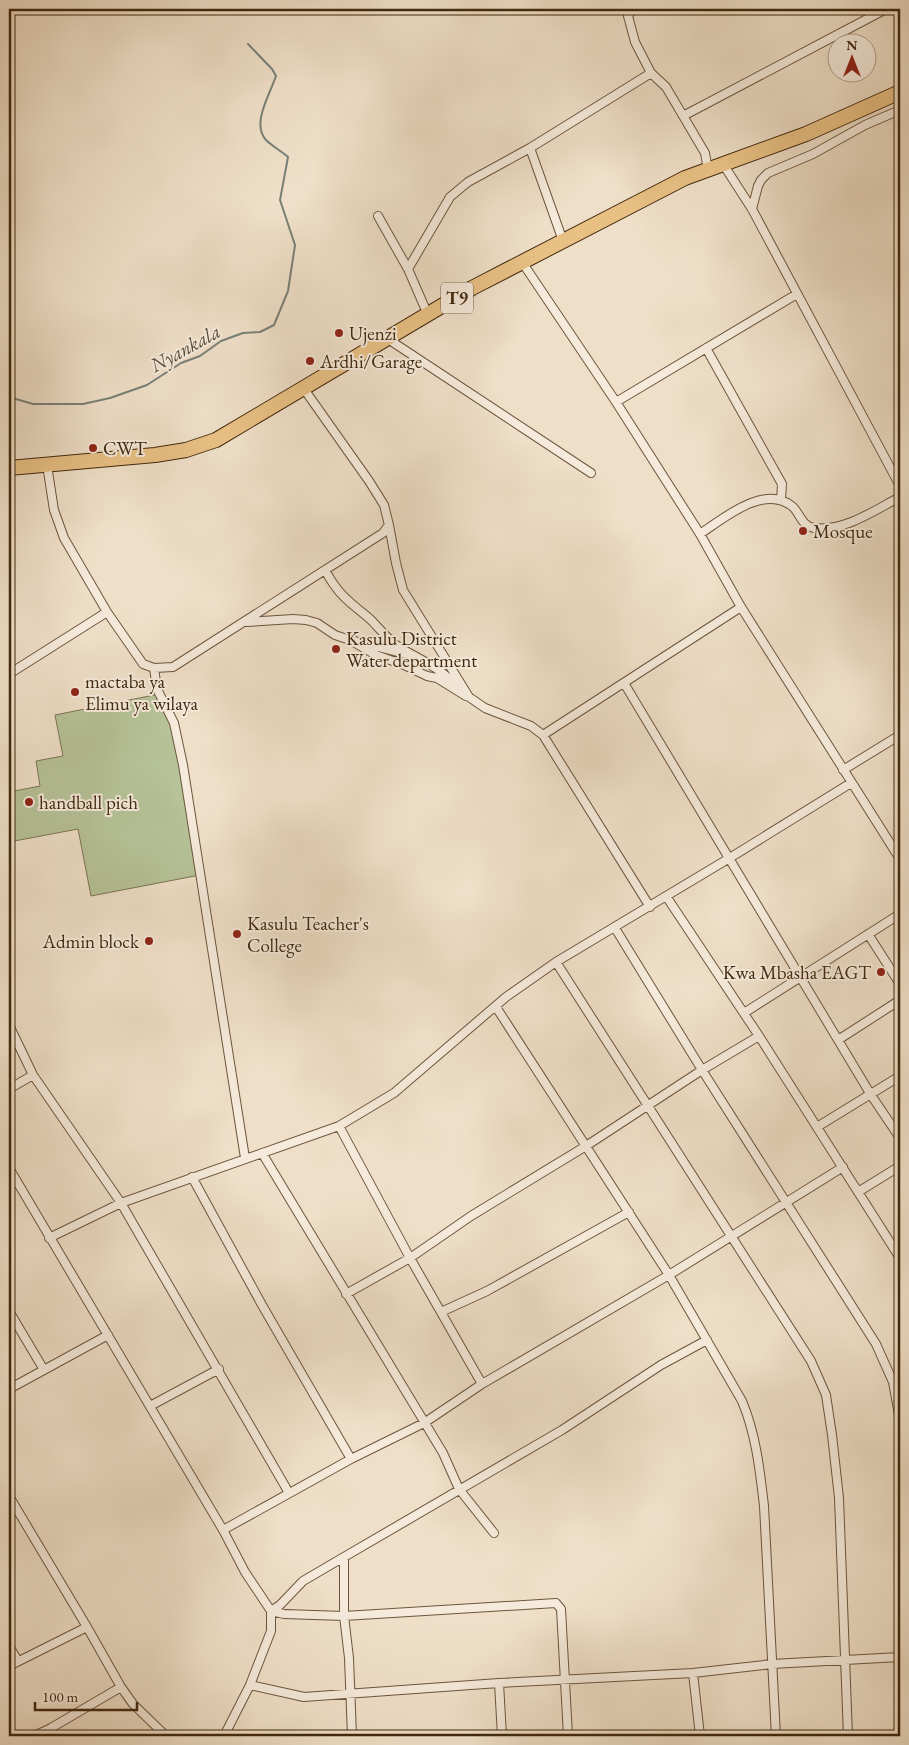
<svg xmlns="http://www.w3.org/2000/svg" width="909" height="1745" font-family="'EB Garamond',serif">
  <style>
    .green { fill: #b6c298; stroke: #7c7553 }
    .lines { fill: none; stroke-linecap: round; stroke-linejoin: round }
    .stream { stroke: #788078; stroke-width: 2 }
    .street-casing { stroke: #6c563c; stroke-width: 10 }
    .highway-casing { stroke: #41280e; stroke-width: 16 }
    .street { stroke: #f5eadb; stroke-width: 8 }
    .highway { stroke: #e8c084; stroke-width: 14 }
    .poi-dot { fill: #8f2418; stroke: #f5eadb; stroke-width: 2 }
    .labels { text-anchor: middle; stroke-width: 4; stroke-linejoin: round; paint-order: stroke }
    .shield { fill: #f5eadb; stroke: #77624c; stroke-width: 1 }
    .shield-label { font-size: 18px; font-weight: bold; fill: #41280e }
    .poi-label { font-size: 19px; fill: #41280e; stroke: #f5eadb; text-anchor: start }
    .water-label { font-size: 20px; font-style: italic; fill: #584c3a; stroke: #f5eadb }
  </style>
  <rect width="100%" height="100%" fill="#efdfc8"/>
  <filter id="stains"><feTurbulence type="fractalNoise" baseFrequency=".004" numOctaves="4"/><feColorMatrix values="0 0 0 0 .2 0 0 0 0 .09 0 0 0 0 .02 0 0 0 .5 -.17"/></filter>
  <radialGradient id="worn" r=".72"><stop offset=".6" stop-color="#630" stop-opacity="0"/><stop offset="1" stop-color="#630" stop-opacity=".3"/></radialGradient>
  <path class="green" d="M159,694L172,719L200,875L91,896L78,829L9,842V792L40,786L36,761L63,756L55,715Z"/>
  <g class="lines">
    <path class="stream" d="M9,397L33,404H83L110,398L147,385L181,363L200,356L221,341L243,333L260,332L274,325L288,291L295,245L280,200L288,157C281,151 272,146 266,140C251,124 270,94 276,76L272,69L248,44"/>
    <g class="street-casing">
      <path id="street" d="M633,9L628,16L635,42L651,73L666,87L705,153L708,170
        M683,116L886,9
        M530,148L563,241
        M723,164L752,209L900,486
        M752,209L758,186L761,180L768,173L813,154L865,125L900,110
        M378,216L408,269L428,315
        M522,262L616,402L700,534L741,607L900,859
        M408,269L450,197L468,182L530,148L651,73
        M388,339L591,473
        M706,348L782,484L781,500
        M616,402L797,294
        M47,465L54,510L64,538L107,612L143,664L154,668L173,667L383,533L389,525L384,505L369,481L304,389
        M389,525L396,563L403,590L469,697L485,708L531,726L543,735L650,907
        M700,534C724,518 765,483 793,507C800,514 802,526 814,528C844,532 875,510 900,497
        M325,570C328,575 331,581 335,586C344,600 359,609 371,620C380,629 388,640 399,647C420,660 443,668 458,689
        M247,622L293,619L306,620L317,623L335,635L350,640L376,655L404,665L427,676L437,678L466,696
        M355,641L409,655
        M154,668L157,689L174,723L183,765L245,1158
        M9,674L107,612
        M624,683L871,1095L900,1138
        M543,735L741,607
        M843,770L900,735
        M666,896L759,1036L900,1258
        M615,928L702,1070L876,1344L893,1382L900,1420
        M868,934L900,984
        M556,962L811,1361L826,1395L832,1435L839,1498L848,1736
        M496,1007L669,1275L742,1401C756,1434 760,1471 764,1506L776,1736
        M744,1013L900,914
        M9,1025L33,1075L121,1203L289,1493
        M838,1040L900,1000
        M9,1089L33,1075
        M339,1126L410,1258L482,1384
        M817,1127L900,1076
        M262,1153L443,1453L459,1489L494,1533
        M9,1168L223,1530L245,1572L271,1611L284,1614L344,1616L556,1603L561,1609L568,1736
        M192,1177L262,1305L351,1459
        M858,1192L900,1166
        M49,1238L121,1203L339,1126L394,1093L506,997L556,962L728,859L851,783
        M346,1294L410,1258L471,1216L586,1146L702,1070L759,1036
        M9,1311L44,1370
        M441,1312L487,1291L629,1212
        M9,1389L108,1335
        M150,1406L219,1369
        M9,1496L87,1627L121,1687L133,1704L166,1736
        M223,1530L351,1459L424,1423L482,1384L669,1275L843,1167
        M344,1557L303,1581L280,1605L271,1611V1631L250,1685L304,1697L499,1683L693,1673L772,1664L900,1657
        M9,1646L18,1661
        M9,1666L87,1627
        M693,1673L700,1736
        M499,1683L502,1736
        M34,1736L51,1728L121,1687
        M224,1736L250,1685
        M352,1736L349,1658L344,1616V1557L562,1430L661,1365L707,1340"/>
    </g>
    <g class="highway-casing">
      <path id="highway" d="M9,468L155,455L186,450L216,440L472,288L685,178L806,134L900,92"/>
    </g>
    <use href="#street" class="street"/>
    <use href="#highway" class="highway"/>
  </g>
  <g class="poi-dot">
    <circle cx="339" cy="333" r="5"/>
    <circle cx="310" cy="361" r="5"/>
    <circle cx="93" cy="448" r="5"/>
    <circle cx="803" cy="531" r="5"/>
    <circle cx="336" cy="649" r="5"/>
    <circle cx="75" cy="692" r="5"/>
    <circle cx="29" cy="802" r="5"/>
    <circle cx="237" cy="934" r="5"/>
    <circle cx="149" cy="941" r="5"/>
    <circle cx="881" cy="972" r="5"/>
  </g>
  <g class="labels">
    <rect class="shield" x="441" y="282.5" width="32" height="31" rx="4"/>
    <g class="shield-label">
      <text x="457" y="304">T9</text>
    </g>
    <g class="poi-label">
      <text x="349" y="340">Ujenzi</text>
      <text x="320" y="368">Ardhi/Garage</text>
      <text x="103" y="455">CWT</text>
      <text x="813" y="538">Mosque</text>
      <text x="346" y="645">Kasulu District<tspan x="346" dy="22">Water department</tspan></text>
      <text x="85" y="688">mactaba ya<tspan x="85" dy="22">Elimu ya wilaya</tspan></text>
      <text x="39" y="809">handball pich</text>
      <text x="247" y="930">Kasulu Teacher's<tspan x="247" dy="22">College</tspan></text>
      <text x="139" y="948" text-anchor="end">Admin block</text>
      <text x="871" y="979" text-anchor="end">Kwa Mbasha EAGT</text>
    </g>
    <g class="water-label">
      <text transform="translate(185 348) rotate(-29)" y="7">Nyankala</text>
    </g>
  </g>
  <rect width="909" height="1745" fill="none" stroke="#efdfc8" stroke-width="30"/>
  <rect x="10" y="10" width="889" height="1725" fill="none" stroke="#41280e" stroke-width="2.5"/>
  <rect x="15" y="15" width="879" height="1715" fill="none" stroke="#41280e"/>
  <g transform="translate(852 58)"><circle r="24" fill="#f5eadb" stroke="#ad9c89"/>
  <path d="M0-4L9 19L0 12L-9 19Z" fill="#8f2418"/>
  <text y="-8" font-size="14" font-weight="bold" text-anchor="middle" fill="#41280e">N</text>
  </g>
  <path d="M35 1702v8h102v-8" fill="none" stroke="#41280e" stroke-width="2.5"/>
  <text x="42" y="1702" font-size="15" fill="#41280e" stroke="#f5eadb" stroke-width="4" paint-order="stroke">100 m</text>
  <rect width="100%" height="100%" filter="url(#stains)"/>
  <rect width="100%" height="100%" fill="url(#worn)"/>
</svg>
